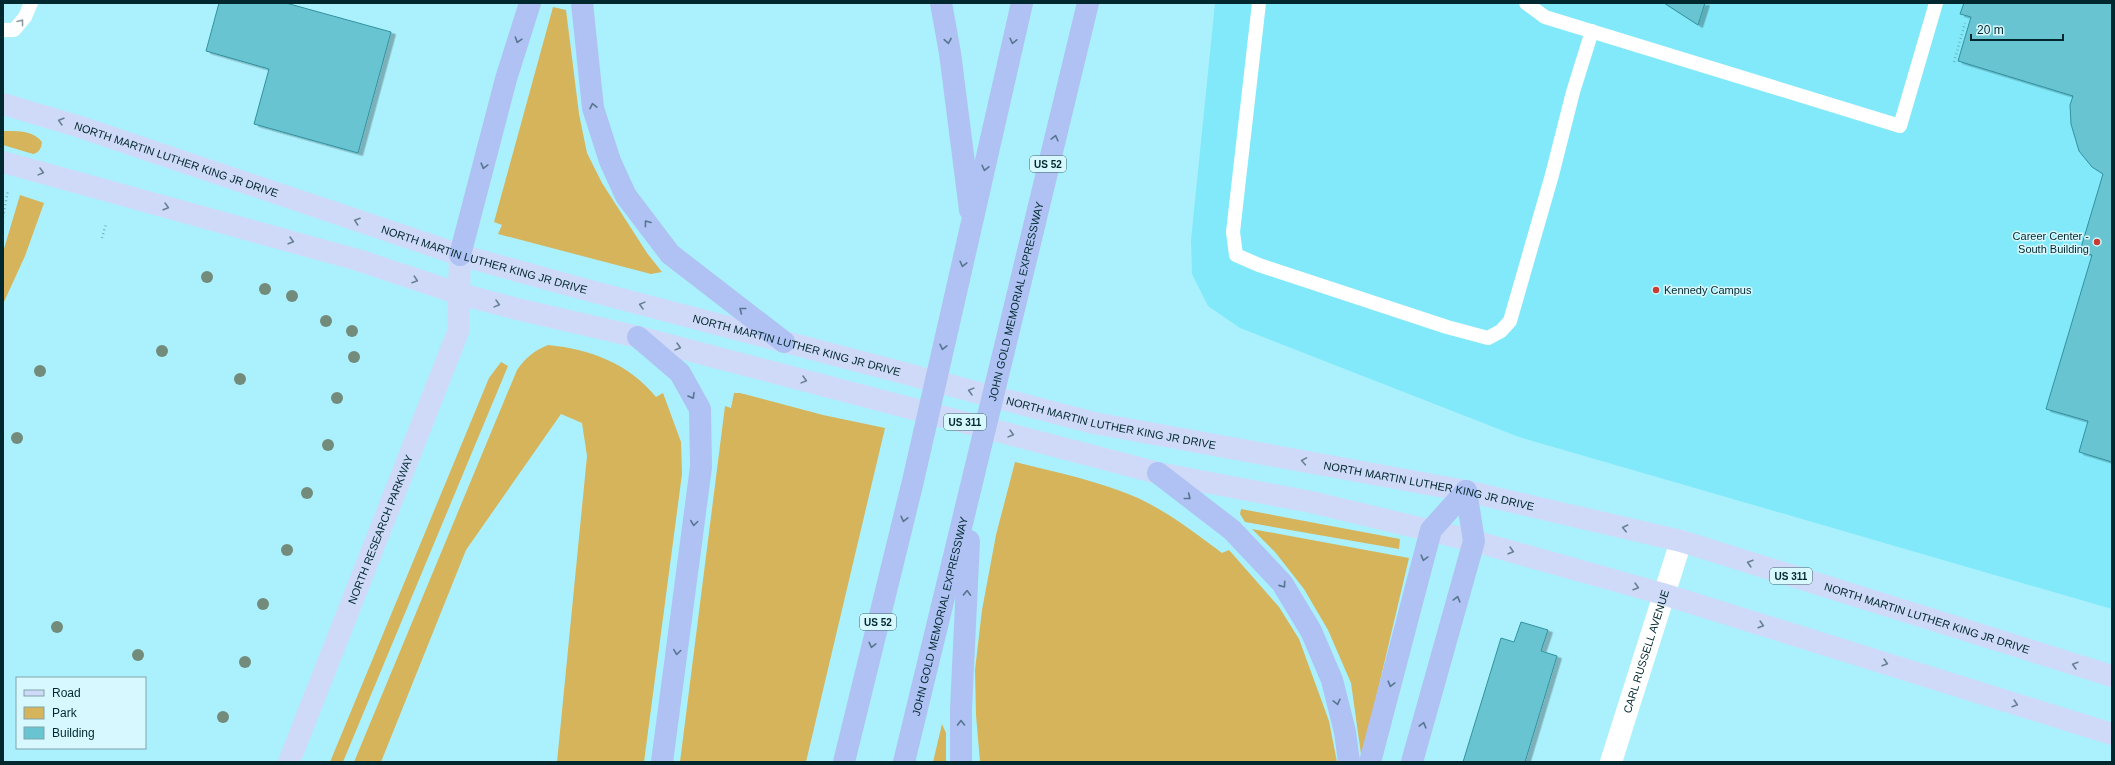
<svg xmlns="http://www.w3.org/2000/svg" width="2115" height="765" font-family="Helvetica,sans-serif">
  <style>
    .built { fill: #82e9fa }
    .green { fill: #d5b45c }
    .building { fill: #69c4d2; stroke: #32919f; filter: url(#shadow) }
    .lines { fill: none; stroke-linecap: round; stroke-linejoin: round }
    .path { stroke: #74b0ba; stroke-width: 2.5; stroke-dasharray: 1 3; stroke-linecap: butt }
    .service { stroke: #fff; stroke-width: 14 }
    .minor { stroke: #fff; stroke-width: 22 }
    .primary { stroke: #cfdaf8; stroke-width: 22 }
    .motorway { stroke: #afc2f3; stroke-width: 22 }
    .tree { fill: #738b7b }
    .oneway { stroke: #8c9ea1 }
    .oneway2 { stroke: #587590 }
    .oneway3 { stroke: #688193 }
    .poi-dot { fill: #c93c31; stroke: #d6f8fe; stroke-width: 1.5 }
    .labels { text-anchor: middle; stroke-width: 3; stroke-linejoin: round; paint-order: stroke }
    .shield { fill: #d6f8fe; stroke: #40666c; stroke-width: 1 }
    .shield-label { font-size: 10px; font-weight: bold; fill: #00282e }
    .street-label { font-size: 11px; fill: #00282e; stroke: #d6f8fe }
    .poi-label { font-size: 11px; fill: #00282e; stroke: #d6f8fe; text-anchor: end }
  </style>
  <defs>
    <filter id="shadow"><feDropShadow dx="4.5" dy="2.5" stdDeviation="0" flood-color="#0004"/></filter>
  </defs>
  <rect width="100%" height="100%" fill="#abf1fd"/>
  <path class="built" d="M1215,3H2112V609L1519,437L1240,328L1208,306L1192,274L1191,240Z"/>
  <path class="green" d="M553,7L566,10L579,114L587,153L602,183L647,253L662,272L651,274L498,234L502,225L494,222Z
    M3,131C17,131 33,130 42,142C41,148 40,152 33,154L3,145Z
    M20,195L44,203L25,256L3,304V252Z
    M548,345C591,349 629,364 656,397L663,393L681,442L682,474L644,762H557L587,456L582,423L561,414L466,550L381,762H354L517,370C526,357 534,351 548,345Z
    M501,362L508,366L343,762H330L489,378Z
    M734,393H740L823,415L885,428L806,762H680L725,406L731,408Z
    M1015,462C1056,472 1099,481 1138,498C1168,512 1195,533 1222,553L1229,550L1279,607L1299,639L1329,721L1337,762H980L976,715L975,670L982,610L996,535Z
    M1241,509L1400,539L1399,549L1245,522L1240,514Z
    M1252,529L1409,558L1363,753L1361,754L1351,683L1328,630L1304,589L1275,552Z
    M942,724L946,733V762H933Z"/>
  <path class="building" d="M219,3H286L391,32L358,153L254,124L269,69L206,51Z
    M1664,3H1705L1698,25Z
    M1964,3H2112V462L2079,452L2088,421L2046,409L2092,255L2080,251L2103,174L2092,167L2079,151L2071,124L2070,105L2073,96L1958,61L1971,17L1960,14Z
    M1521,622L1548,630L1541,651L1557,656L1525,762H1463L1501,638L1514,642Z"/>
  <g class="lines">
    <path class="path" d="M1954,62L1965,23
      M3,217L8,190
      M102,238L106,224"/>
    <path class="service" d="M1259,3L1233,232L1236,255L1259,265L1447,327L1488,338L1501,331L1510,321L1552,175L1573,92L1592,31
      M1526,3L1545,17L1900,126L1936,3
      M3,30H14L25,17L31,3"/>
    <path class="minor" id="s1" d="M1611,762L1681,541"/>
    <g class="primary">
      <path id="s2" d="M3,104L77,126L460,255L583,289L1094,423L1466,491L1681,541L2112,676"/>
      <path d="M3,162L358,260L460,294L517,309L638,337L1158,473L1311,502L1474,541L1663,594L2112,734"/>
      <path id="s3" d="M289,762L458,332L460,255"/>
    </g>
    <g class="motorway">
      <path d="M582,3L593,108L610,161L626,196L670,254L784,342"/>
      <path d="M941,3L950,53L970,210"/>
      <path d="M460,255L506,79L530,3"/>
      <path d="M638,337L680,373L700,409L701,467L662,762"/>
      <path d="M1158,473L1232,530L1282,583L1311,631L1332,680L1345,732L1349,762"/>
      <path d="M844,762L913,481L1022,3"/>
      <path id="s4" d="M904,762C967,509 1026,256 1088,3"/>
      <path d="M961,762V709L969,541"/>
      <path d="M1370,762L1431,530L1466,491"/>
      <path d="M1412,762L1474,541L1466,491"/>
    </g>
  </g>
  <g class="tree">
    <circle cx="207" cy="277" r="6"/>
    <circle cx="265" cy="289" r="6"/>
    <circle cx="292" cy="296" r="6"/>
    <circle cx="326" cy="321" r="6"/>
    <circle cx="352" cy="331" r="6"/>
    <circle cx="162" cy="351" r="6"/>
    <circle cx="354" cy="357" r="6"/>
    <circle cx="40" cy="371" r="6"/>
    <circle cx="240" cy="379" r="6"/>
    <circle cx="337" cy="398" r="6"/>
    <circle cx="17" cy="438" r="6"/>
    <circle cx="328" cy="445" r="6"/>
    <circle cx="307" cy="493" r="6"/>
    <circle cx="287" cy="550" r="6"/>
    <circle cx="263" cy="604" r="6"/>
    <circle cx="57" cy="627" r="6"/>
    <circle cx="138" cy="655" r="6"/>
    <circle cx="245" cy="662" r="6"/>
    <circle cx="223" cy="717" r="6"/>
  </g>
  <defs><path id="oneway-chevron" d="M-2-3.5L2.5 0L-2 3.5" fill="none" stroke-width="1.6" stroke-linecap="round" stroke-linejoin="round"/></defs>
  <use class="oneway" href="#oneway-chevron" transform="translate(21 22) rotate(-52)"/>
  <g class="oneway2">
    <use href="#oneway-chevron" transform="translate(518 40) rotate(107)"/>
    <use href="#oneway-chevron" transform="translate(948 41) rotate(80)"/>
    <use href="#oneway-chevron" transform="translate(1013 41) rotate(103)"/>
    <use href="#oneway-chevron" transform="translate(593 106) rotate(-102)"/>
    <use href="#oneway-chevron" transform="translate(1055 138) rotate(-76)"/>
    <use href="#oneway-chevron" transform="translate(484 166) rotate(105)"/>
    <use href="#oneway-chevron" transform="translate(985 168) rotate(103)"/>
    <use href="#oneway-chevron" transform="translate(647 223) rotate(-127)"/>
    <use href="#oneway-chevron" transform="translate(963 264) rotate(104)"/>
    <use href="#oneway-chevron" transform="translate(742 310) rotate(-142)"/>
    <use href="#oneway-chevron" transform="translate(943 347) rotate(103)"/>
    <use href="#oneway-chevron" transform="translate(692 396) rotate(60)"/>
    <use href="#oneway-chevron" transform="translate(1188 497) rotate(38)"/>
    <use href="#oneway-chevron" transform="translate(904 519) rotate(104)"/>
    <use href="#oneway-chevron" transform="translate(694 523) rotate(98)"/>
    <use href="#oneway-chevron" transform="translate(1424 558) rotate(105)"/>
    <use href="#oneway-chevron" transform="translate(1283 585) rotate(55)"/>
    <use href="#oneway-chevron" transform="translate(967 593) rotate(-88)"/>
    <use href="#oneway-chevron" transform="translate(1457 599) rotate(-75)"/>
    <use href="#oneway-chevron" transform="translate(872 645) rotate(104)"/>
    <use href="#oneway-chevron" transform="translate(677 652) rotate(98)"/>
    <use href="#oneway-chevron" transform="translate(1391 684) rotate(105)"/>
    <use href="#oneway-chevron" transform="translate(1337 702) rotate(76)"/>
    <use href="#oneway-chevron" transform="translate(961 723) rotate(-91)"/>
    <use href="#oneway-chevron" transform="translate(1423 725) rotate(-75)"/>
  </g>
  <g class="oneway3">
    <use href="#oneway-chevron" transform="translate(61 121) rotate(-164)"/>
    <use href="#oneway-chevron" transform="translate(41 172) rotate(15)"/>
    <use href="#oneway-chevron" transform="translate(166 207) rotate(16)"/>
    <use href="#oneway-chevron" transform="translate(357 221) rotate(-161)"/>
    <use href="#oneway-chevron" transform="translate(291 241) rotate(16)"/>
    <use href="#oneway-chevron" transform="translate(415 280) rotate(18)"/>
    <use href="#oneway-chevron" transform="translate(497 304) rotate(15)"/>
    <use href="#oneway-chevron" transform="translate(642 305) rotate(-165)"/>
    <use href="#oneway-chevron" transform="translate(678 347) rotate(15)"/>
    <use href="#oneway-chevron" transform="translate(804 380) rotate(15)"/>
    <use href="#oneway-chevron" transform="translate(971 391) rotate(-165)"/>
    <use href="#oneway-chevron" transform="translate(1011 434) rotate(15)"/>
    <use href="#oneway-chevron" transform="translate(1304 461) rotate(-170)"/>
    <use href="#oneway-chevron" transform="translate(1625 528) rotate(-167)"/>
    <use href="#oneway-chevron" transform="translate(1511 551) rotate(16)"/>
    <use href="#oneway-chevron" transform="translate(1750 563) rotate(-163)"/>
    <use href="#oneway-chevron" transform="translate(1636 587) rotate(16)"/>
    <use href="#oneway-chevron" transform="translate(1761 625) rotate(17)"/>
    <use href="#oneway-chevron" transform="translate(1885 663) rotate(17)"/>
    <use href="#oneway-chevron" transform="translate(2075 665) rotate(-163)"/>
    <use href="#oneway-chevron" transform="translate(2015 704) rotate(17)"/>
  </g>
  <g class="poi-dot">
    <circle cx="2097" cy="242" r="4"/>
    <circle cx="1656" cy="290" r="4"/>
  </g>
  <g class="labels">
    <g class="shield">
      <rect x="1030" y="156" width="36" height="16" rx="3"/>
      <rect x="944" y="414" width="42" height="16" rx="3"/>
      <rect x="1770" y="568" width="42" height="16" rx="3"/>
      <rect x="860" y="614" width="36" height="16" rx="3"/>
    </g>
    <g class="shield-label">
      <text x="1048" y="168">US 52</text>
      <text x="965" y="426">US 311</text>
      <text x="1791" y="580">US 311</text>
      <text x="878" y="626">US 52</text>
    </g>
    <g class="street-label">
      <text dy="4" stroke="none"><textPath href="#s2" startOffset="182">NORTH MARTIN LUTHER KING JR DRIVE</textPath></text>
      <text dy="4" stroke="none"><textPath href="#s2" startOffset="506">NORTH MARTIN LUTHER KING JR DRIVE</textPath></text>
      <text dy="4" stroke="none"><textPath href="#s4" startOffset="474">JOHN GOLD MEMORIAL EXPRESSWAY</textPath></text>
      <text dy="4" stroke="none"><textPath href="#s2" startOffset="830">NORTH MARTIN LUTHER KING JR DRIVE</textPath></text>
      <text dy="4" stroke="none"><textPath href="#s2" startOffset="1154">NORTH MARTIN LUTHER KING JR DRIVE</textPath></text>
      <text dy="4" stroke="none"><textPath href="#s2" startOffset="1478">NORTH MARTIN LUTHER KING JR DRIVE</textPath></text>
      <text dy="4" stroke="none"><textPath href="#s3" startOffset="250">NORTH RESEARCH PARKWAY</textPath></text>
      <text dy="4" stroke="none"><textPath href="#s4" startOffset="150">JOHN GOLD MEMORIAL EXPRESSWAY</textPath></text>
      <text dy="4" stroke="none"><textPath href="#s2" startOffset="1994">NORTH MARTIN LUTHER KING JR DRIVE</textPath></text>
      <text dy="4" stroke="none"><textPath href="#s1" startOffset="116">CARL RUSSELL AVENUE</textPath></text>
    </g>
    <g class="poi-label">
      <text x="2089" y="240">Career Center -<tspan x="2089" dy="13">South Building</tspan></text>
      <text x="1664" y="294" text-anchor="start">Kennedy Campus</text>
    </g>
  </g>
  <rect width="2115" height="765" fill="none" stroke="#00282e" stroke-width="8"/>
  <rect x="16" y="677" width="130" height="72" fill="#d6f8fe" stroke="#80a5ab"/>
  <rect x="24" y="690" width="20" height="6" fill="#cfdaf8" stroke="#80a5ab"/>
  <text x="52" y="697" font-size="12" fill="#00282e">Road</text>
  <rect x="24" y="707" width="20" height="12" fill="#d5b45c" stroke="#80a5ab"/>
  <text x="52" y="717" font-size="12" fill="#00282e">Park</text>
  <rect x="24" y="727" width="20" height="12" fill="#69c4d2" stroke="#80a5ab"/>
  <text x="52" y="737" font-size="12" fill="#00282e">Building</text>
  <path d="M1971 34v6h92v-6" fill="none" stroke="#00282e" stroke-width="2"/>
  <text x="1977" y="34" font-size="12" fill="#00282e" stroke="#d6f8fe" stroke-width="3" paint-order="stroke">20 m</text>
</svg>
